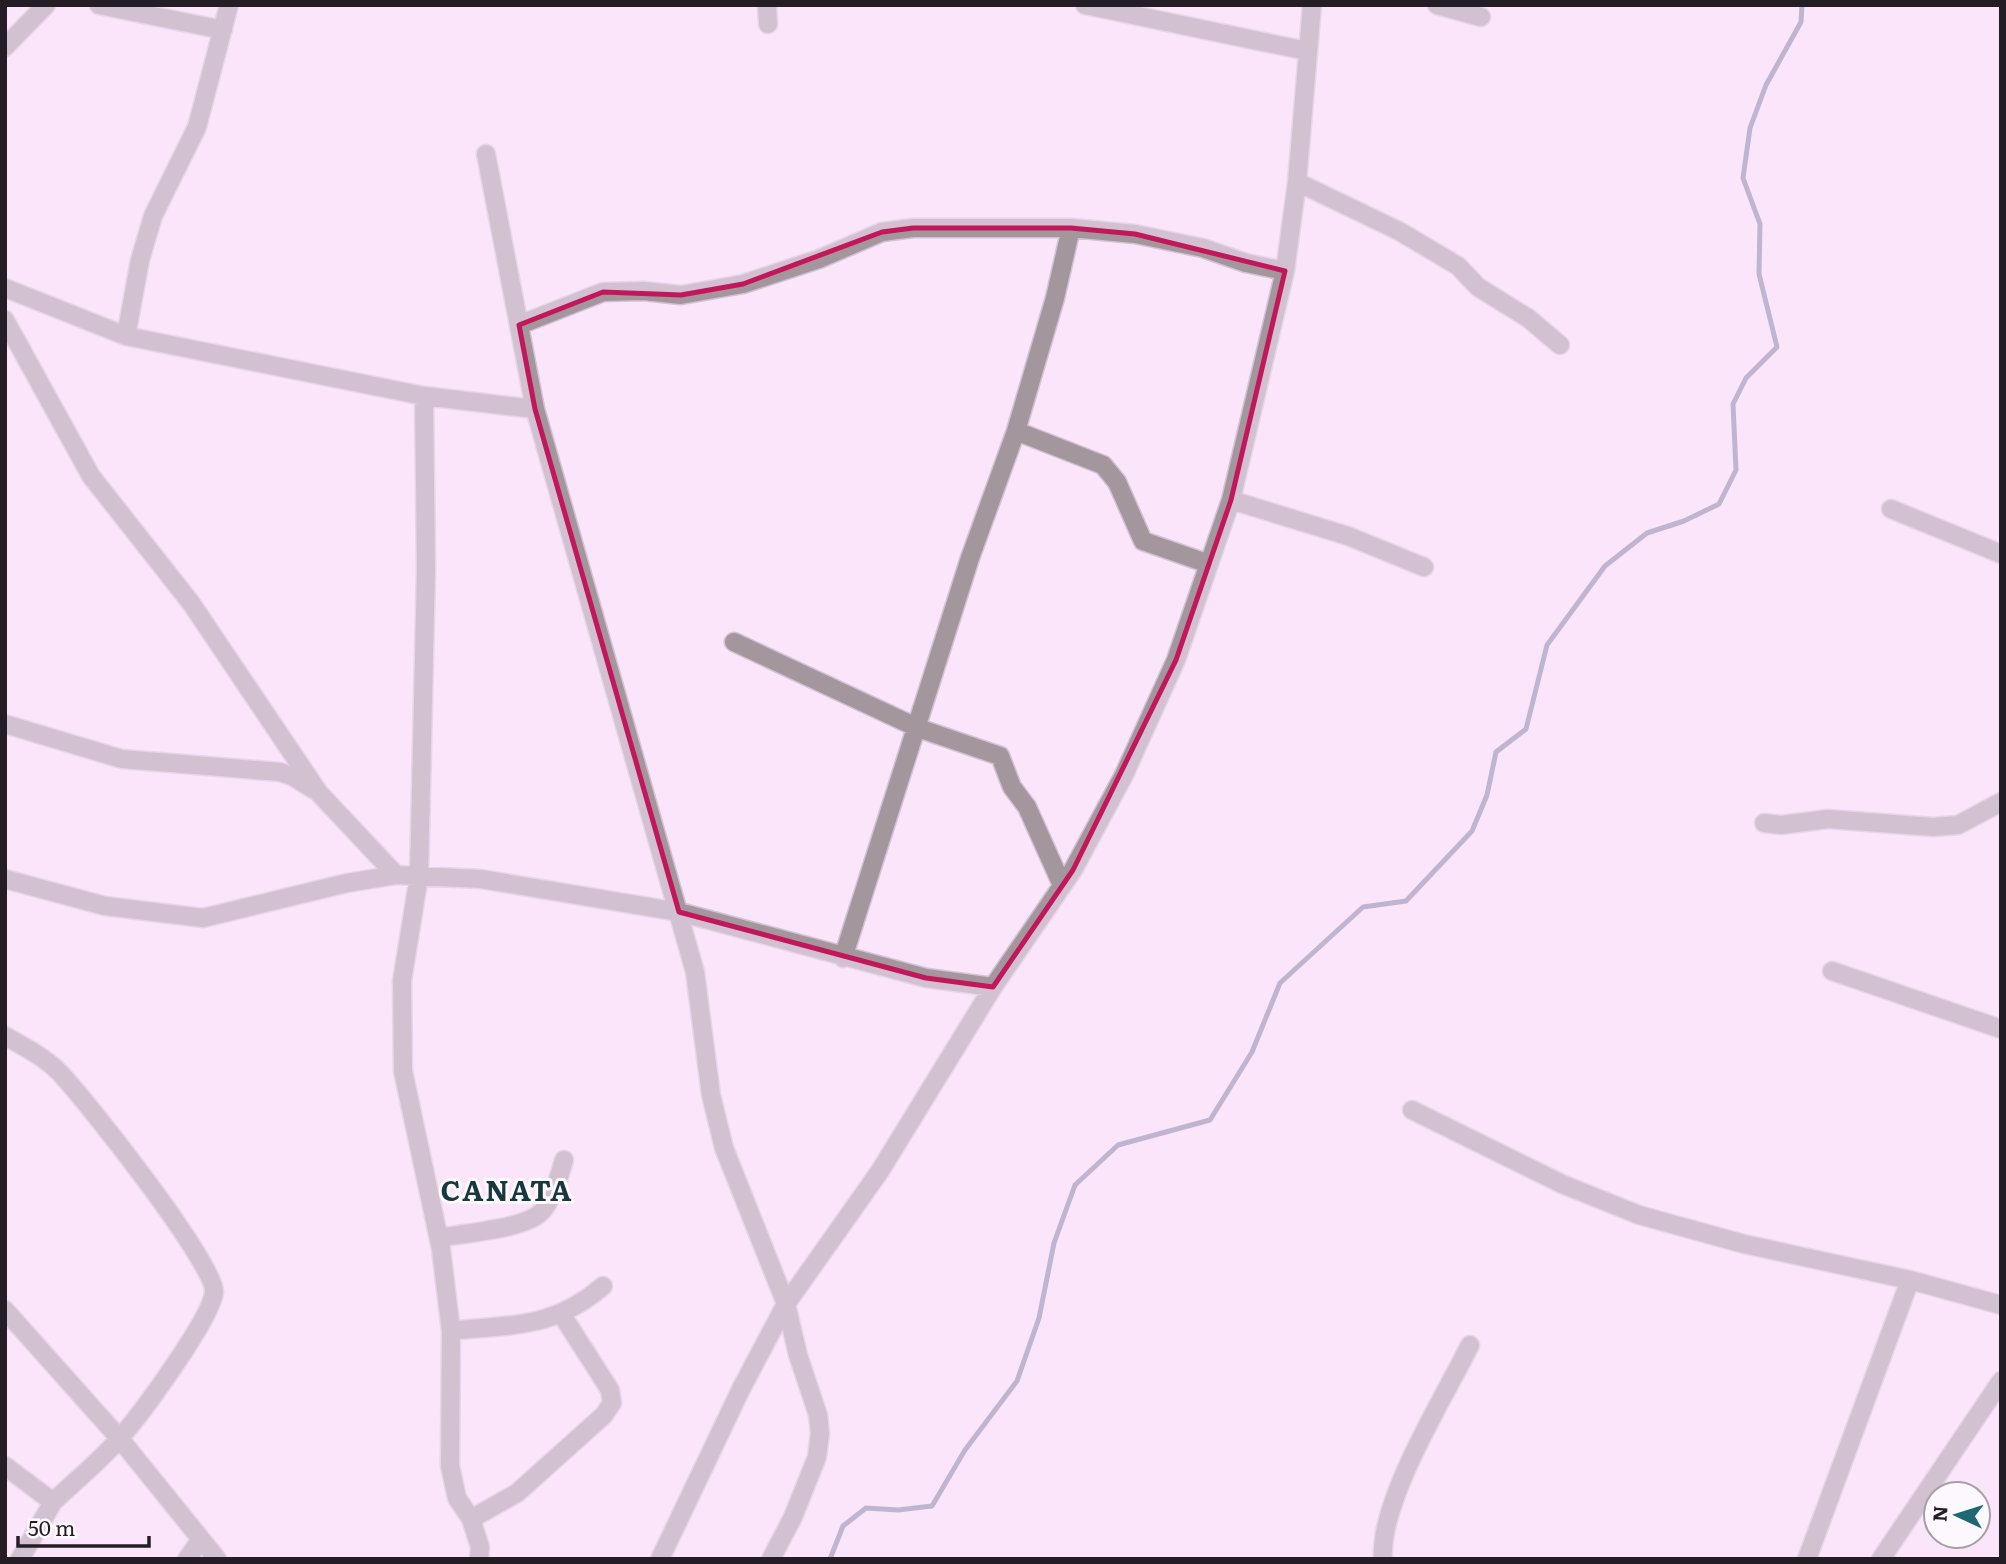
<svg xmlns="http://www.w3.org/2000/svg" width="2006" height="1564" font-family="Literata,serif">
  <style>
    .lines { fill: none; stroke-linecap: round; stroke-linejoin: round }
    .stream { stroke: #797b9c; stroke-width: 5 }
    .minor-casing { stroke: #d3c1d4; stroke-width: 21 }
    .minor { stroke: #a3979d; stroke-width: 18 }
    .marked { fill: none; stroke: #c2185b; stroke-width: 5; stroke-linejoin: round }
    .labels { text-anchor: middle; stroke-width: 6; stroke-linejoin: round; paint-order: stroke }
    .district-label { font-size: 28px; font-weight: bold; letter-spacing: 2px; fill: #17383e; stroke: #fdf8fd }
  </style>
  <rect width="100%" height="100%" fill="#fae5fb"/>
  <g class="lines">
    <path class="stream" d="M830,1559L843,1526L866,1508L898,1510L932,1506L965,1450L1017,1381L1039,1318L1054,1243L1075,1185L1118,1145L1210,1120L1252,1052L1280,983L1363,907L1406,901L1472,831L1487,795L1496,752L1526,729L1547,645L1605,566L1647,533L1684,521L1719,504L1736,470L1733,404L1746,378L1777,347L1759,274L1760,224L1743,178L1750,128L1766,85L1801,22L1802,5"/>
    <g class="minor-casing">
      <path id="minor" d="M99,5L223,30
        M767,5L768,24
        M1085,5L1307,51
        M1437,5L1481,17
        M5,47L46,5
        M486,154L535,409L695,972L711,1095L724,1148L786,1304L798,1355L818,1415L820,1433L817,1457L793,1517L771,1559
        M1297,182L1399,231L1458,266L1478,287L1528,318L1560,345
        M5,288L126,336L424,396L535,409
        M5,320L91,476L191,603L319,793L396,875
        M519,325L603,292L644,291L681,295L743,284L819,259L882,232L913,228H1071L1135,234L1203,248L1246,263L1285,271
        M126,336L140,260L153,216L197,127L229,5
        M424,396L426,569L419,876L402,981L403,1071L441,1249L451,1331L450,1466L457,1498L471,1519L480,1547L479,1559
        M1016,431L1103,465L1117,482L1143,541L1209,564
        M1231,500L1348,536L1424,567
        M1891,509L2001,554
        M734,642L918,728L1000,756L1012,787L1027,807L1062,885
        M5,724L122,759L280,772L292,776L313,789
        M1764,823L1781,825L1828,819L1933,827L1958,825L2001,802
        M5,879L105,906L203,918L347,883L396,875L481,879L679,912L926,978L993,987L1073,870L1124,775L1176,660L1231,500L1285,271L1297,182L1312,5
        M843,958L970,558L1016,431L1055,298L1071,228
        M1832,971L2001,1029
        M5,1036C23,1046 44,1057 58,1071C84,1097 217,1266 214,1292C212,1318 139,1417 119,1439C99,1462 75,1481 53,1502L5,1466
        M1412,1110L1562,1184L1639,1215L1744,1244L1910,1280L2001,1305
        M439,1238C463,1233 529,1229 543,1210C554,1196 559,1177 564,1160
        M5,1310L120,1439L217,1559
        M451,1331C513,1324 553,1329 603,1286
        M471,1519L517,1493L604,1415L612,1403L610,1390L562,1315
        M20,1559L53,1502
        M187,1559L200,1541
        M660,1559L741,1389L786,1304L880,1171L993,987
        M1383,1559C1379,1501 1443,1400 1470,1345
        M1807,1559L1910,1280
        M1881,1559L2001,1381"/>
    </g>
    <use href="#minor" class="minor"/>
  </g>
  <path d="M0 0H2006V1564H0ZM913,228H1071L1135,234L1285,271L1231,500L1176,660L1073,870L993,987L926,978L679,912L535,409L519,325L603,292L681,295L743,284L882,232Z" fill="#fae5fb" fill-opacity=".55" fill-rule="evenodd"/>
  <path class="marked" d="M913,228H1071L1135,234L1285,271L1231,500L1176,660L1073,870L993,987L926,978L679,912L535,409L519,325L603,292L681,295L743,284L882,232Z"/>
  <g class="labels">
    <g class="district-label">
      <text x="507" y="1201">CANATA</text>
    </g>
  </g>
  <rect width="2006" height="1564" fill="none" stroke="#241d25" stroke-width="14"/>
  <g transform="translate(1957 1515) rotate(274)"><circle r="33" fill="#fdf8fd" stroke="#a6a0a7" stroke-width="2"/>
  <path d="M0-5L12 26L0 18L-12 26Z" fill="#1e6774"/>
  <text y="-10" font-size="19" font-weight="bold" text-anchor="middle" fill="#241d25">N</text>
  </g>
  <path d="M18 1536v10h131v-10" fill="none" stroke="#241d25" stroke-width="3.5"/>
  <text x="28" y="1536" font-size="21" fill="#241d25" stroke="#fdf8fd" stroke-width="5" paint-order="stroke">50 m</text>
</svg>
